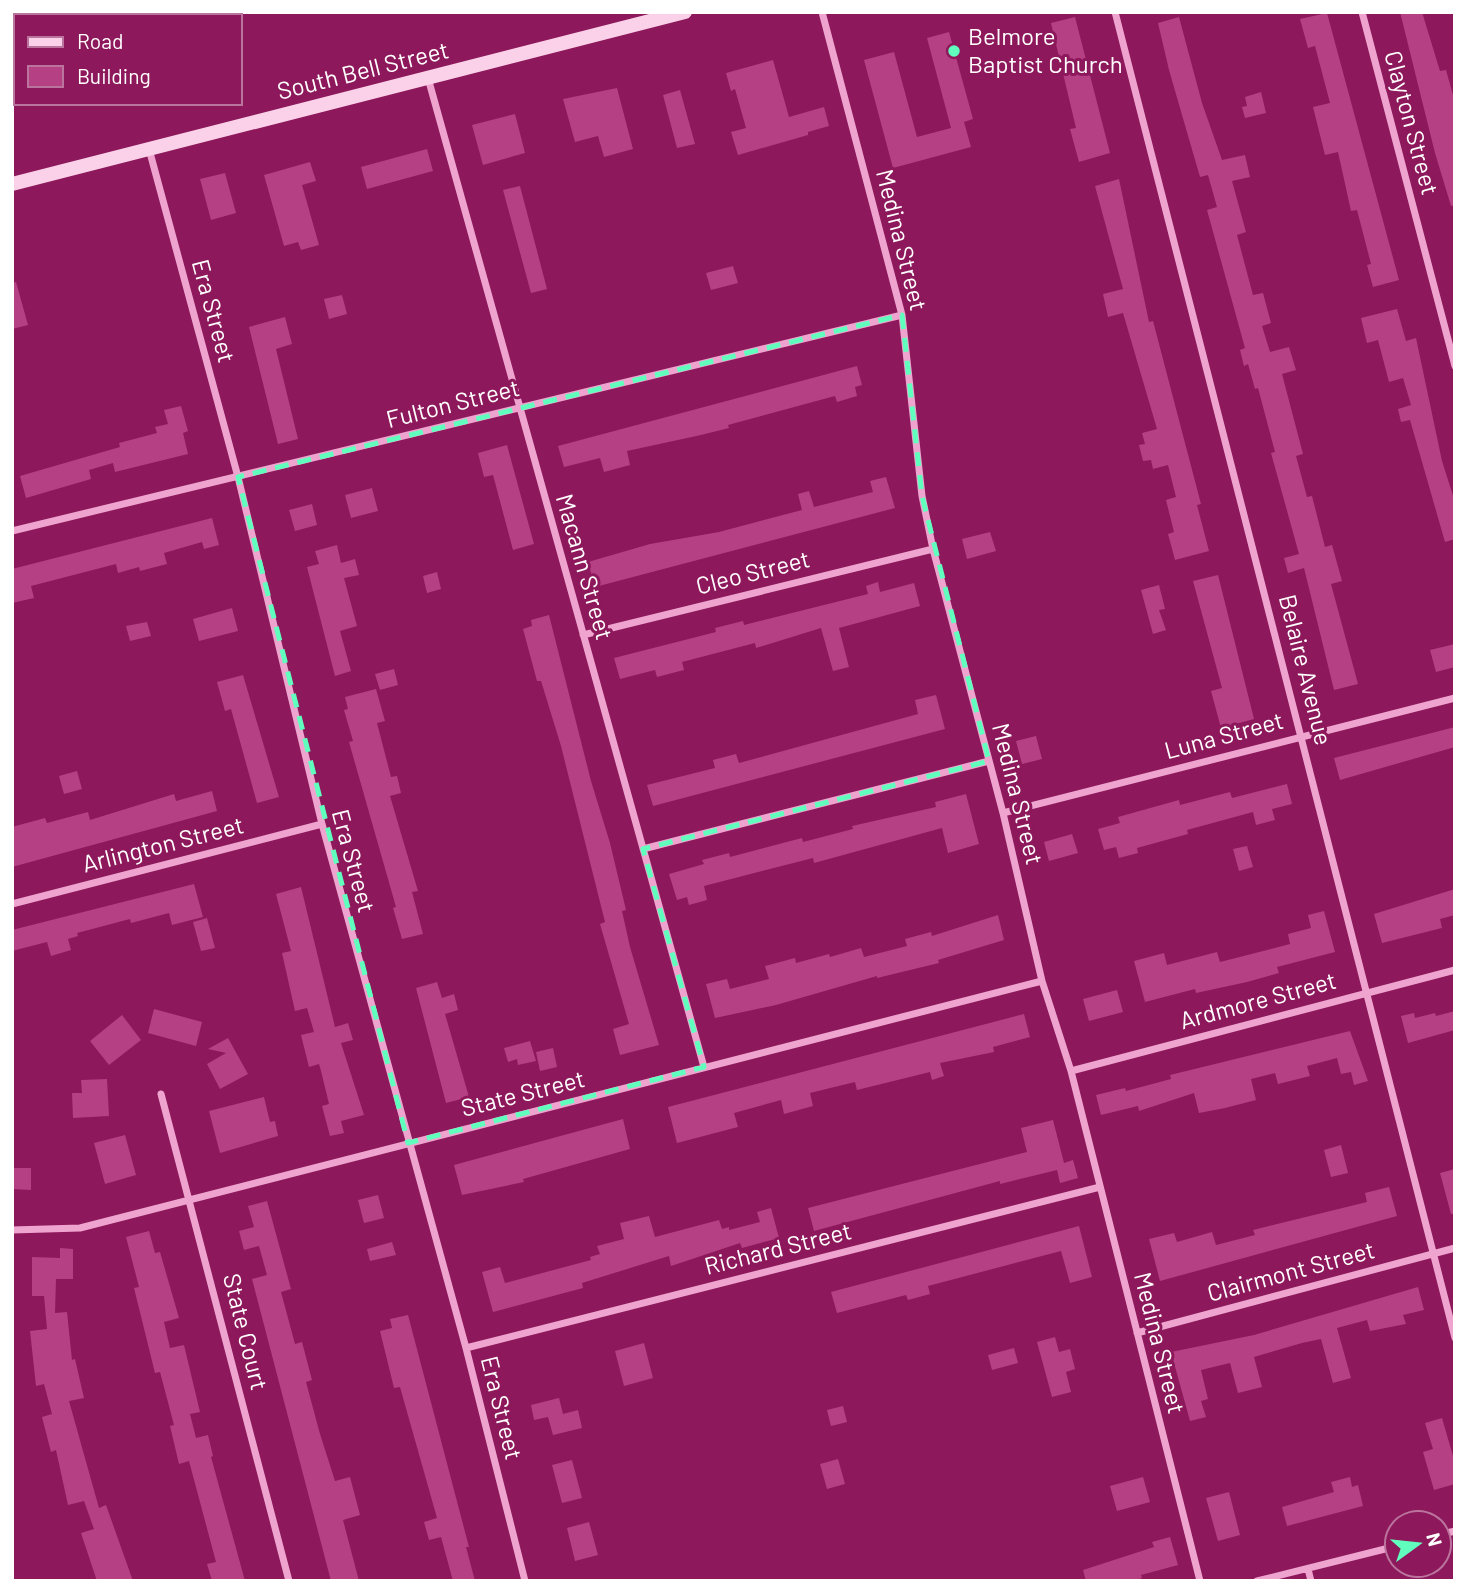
<svg xmlns="http://www.w3.org/2000/svg" width="1467" height="1593" font-family="Barlow,sans-serif">
  <style>
    .building { fill: #b64084 }
    .lines { fill: none; stroke-linecap: round; stroke-linejoin: round }
    .street { stroke: #efa4cf; stroke-width: 7 }
    .secondary { stroke: #fad1e8; stroke-width: 14 }
    .marked { fill: none; stroke: #61ffbd; stroke-width: 5; stroke-dasharray: 14 9; stroke-linejoin: round }
    .poi-dot { fill: #61ffbd; stroke: #8d185b; stroke-width: 2.5 }
    .labels { text-anchor: middle; stroke-width: 6; stroke-linejoin: round; paint-order: stroke }
    .poi-label { font-size: 24px; fill: #fff; stroke: #8d185b; text-anchor: start }
    .street-label { font-size: 24px; fill: #fff; stroke: #8d185b }
  </style>
  <rect width="100%" height="100%" fill="#8d185b"/>
  <path class="building" d="M1400,12H1422L1440,71L1446,70L1455,102V205L1451,206L1435,153Z
    M1327,13L1399,280L1373,287L1367,265L1371,264L1357,210L1351,211L1338,152L1325,155L1313,107L1330,103L1315,46L1308,48L1300,19Z
    M1075,17L1110,153L1079,162L1070,129L1076,128L1051,23Z
    M1179,17L1202,103L1222,160L1245,155L1250,177L1232,181L1246,232L1237,235L1253,295L1263,293L1271,323L1262,326L1270,352L1289,347L1296,370L1282,374L1303,454L1296,456L1307,497L1312,496L1325,547L1332,545L1342,581L1331,584L1358,684L1334,690L1304,568L1288,573L1284,558L1299,554L1271,453L1275,452L1258,388L1255,389L1248,364L1244,366L1240,350L1245,348L1207,210L1217,207L1208,175L1200,177L1169,70L1158,23Z
    M949,32L973,119L964,122L971,147L893,168L864,60L894,52L917,137L951,128L927,38Z
    M773,60L789,117L824,107L829,126L808,132V135L738,155L731,132L746,128L735,89L731,91L726,73Z
    M617,88L633,149L604,157L598,136L575,142L563,99Z
    M680,90L695,144L677,148L663,95Z
    M1261,92L1266,113L1245,118L1242,107L1247,106L1245,97Z
    M515,114L525,153L483,165L472,125Z
    M427,149L433,171L367,189L361,167Z
    M310,162L316,181L302,185L319,245L301,250L298,242L284,246L264,175Z
    M225,173L236,213L211,220L200,179Z
    M1119,179L1149,322L1153,321L1201,504L1197,505L1209,551L1175,560L1168,534L1174,532L1166,500L1176,497L1168,465L1153,469L1151,460L1143,461L1139,445L1145,444L1142,433L1157,429L1123,313L1108,317L1103,294L1123,289L1095,186Z
    M520,186L547,289L531,293L503,190Z
    M733,266L738,283L711,290L706,273Z
    M16,282L28,325L12,329V283Z
    M342,295L347,314L329,319L324,299Z
    M1397,309L1406,341L1416,338L1442,461L1455,502V539L1445,542L1410,420L1401,422L1398,409L1411,405L1403,378L1389,382L1378,340L1367,343L1361,318Z
    M285,317L292,344L276,349L298,439L278,444L249,327Z
    M857,366L862,385L855,387L857,396L837,402L835,396L728,425L729,428L701,435L627,451L630,465L604,472L600,458L564,467L558,446Z
    M181,406L188,431L183,433L188,454L115,472L113,463L89,470L91,479L26,498L20,476L120,447L119,443L157,433L155,427L168,424L164,410Z
    M507,445L534,544L513,550L493,475L484,477L478,453Z
    M886,477L895,508L595,587L588,562L650,544L719,532L802,510L798,494L809,491L814,507L873,492L870,481Z
    M372,488L378,511L351,518L345,495Z
    M312,504L317,525L295,531L289,510Z
    M212,518L219,545L204,549L202,542L164,553L167,564L140,571L139,567L118,573L116,564L31,586L34,598L12,603V569Z
    M990,532L996,551L967,559L962,539Z
    M337,545L341,563L355,559L359,575L344,578L357,626L340,631L351,671L335,676L307,567L319,564L315,551Z
    M437,572L441,589L427,593L423,576Z
    M1218,575L1254,719L1221,728L1211,691L1222,688L1193,581Z
    M878,582L880,592L914,583L920,606L839,628L849,667L833,671L821,628L756,648L755,643L682,662L684,670L657,677L655,670L620,679L614,658L716,632L715,628L743,621L744,625L868,594L866,586Z
    M1159,585L1165,609L1159,610L1166,630L1153,634L1141,590Z
    M232,608L238,631L199,641L193,619Z
    M549,615L591,781L610,843L626,910L622,911L630,947L659,1045L620,1055L613,1029L629,1024L600,924L605,922L561,746L541,681H537L523,629L532,626L531,620Z
    M147,622L151,636L130,641L126,626Z
    M1455,644V667L1436,672L1430,650Z
    M394,669L398,685L380,690L375,674Z
    M243,675L279,797L257,803L231,709L225,711L217,682Z
    M376,689L385,721L377,723L391,777L397,776L401,793L390,796L418,891L412,892L423,934L402,939L393,908L396,907L349,742L353,741L344,710L348,709L345,697Z
    M936,695L945,729L653,806L647,785L715,768L713,760L736,754L739,763L918,714L915,700Z
    M1455,727V747L1340,780L1334,758Z
    M1036,736L1042,759L1022,764L1016,741Z
    M77,771L82,789L64,794L59,776Z
    M1287,784L1292,804L1272,809L1275,820L1256,825L1253,812L1187,830L1188,834L1137,848L1138,853L1119,858L1116,847L1104,850L1098,829L1120,823L1118,817L1179,800L1180,805L1230,792L1232,798Z
    M212,791L217,811L12,867V827L45,818L47,823L88,812L90,820L174,794L176,801Z
    M966,794L979,844L948,853L942,828L814,863L813,858L704,886L707,900L689,905L687,897L677,900L669,874L704,864L702,860L729,853L730,857L802,838L803,842L853,829L852,826L936,807L935,802Z
    M1072,834L1078,853L1049,861L1044,842Z
    M1247,846L1253,867L1239,871L1233,849Z
    M194,884L203,917L172,925L169,913L131,923L130,919L77,933L78,936L68,939L71,950L51,956L47,942L12,951V930Z
    M301,887L335,1027L348,1023L353,1040L341,1043L364,1115L341,1121L344,1133L330,1136L322,1106L329,1104L321,1071L319,1064L309,1067L301,1035L314,1032L307,1008L295,1011L282,953L291,951L276,894Z
    M1455,889V915L1440,919L1442,928L1382,943L1374,914Z
    M1324,911L1335,952L1277,967L1279,973L1247,982L1196,993L1195,989L1145,1002L1134,961L1164,953L1167,965L1217,952L1220,962L1290,944L1288,934L1311,928L1308,915Z
    M998,915L1004,940L938,960L939,963L877,978V976L776,1005L715,1018L706,984L727,979L730,989L769,979L765,966L795,958L796,963L829,954L830,957L861,948L864,957L907,946L905,939L931,932L932,936Z
    M207,918L215,948L201,951L193,922Z
    M437,982L442,998L454,994L458,1010L445,1014L469,1097L446,1103L416,988Z
    M1117,990L1123,1012L1089,1021L1083,999Z
    M154,1009L202,1022L196,1046L148,1033Z
    M1455,1011V1030L1408,1043L1401,1016L1414,1013L1415,1018L1435,1013L1436,1016Z
    M1024,1014L1030,1037L993,1047L994,1052L940,1063L944,1076L932,1080L930,1072L857,1090L855,1082L810,1093L813,1106L784,1114L781,1100L734,1113L738,1127L677,1143L668,1107Z
    M122,1015L141,1040L109,1065L90,1041Z
    M1350,1031L1368,1081L1354,1085L1351,1072L1341,1074L1337,1058L1307,1066L1310,1076L1278,1084L1275,1073L1251,1079L1256,1100L1225,1108L1199,1113L1194,1093L1139,1111L1138,1106L1101,1115L1096,1095L1125,1088L1126,1091L1171,1079L1170,1075Z
    M228,1038L248,1074L220,1089L207,1064L226,1053L208,1049Z
    M530,1041L536,1061L518,1065L517,1059L508,1062L504,1048Z
    M553,1048L557,1067L540,1071L536,1052Z
    M107,1079L109,1116L73,1118L72,1093H82L81,1080Z
    M264,1097L270,1122L275,1121L278,1136L220,1153L209,1111Z
    M623,1119L630,1149L523,1179L524,1182L462,1195L454,1165Z
    M1053,1120L1064,1163L1073,1160L1078,1178L1060,1183L1057,1170L1000,1184V1181L814,1231L808,1208L1027,1152L1021,1128Z
    M125,1135L136,1175L105,1184L94,1143Z
    M1341,1145L1348,1173L1331,1177L1324,1150Z
    M12,1168H31V1190L12,1189Z
    M1455,1169V1214H1451L1440,1173Z
    M1389,1187L1397,1216L1160,1281L1149,1239L1174,1233L1177,1242L1212,1232L1216,1245L1255,1235L1253,1230L1367,1202L1365,1193Z
    M378,1195L384,1218L364,1223L358,1200Z
    M267,1201L291,1289L281,1292L295,1344L302,1342L312,1380L306,1382L320,1434L335,1481L350,1477L360,1515L343,1520L359,1581H331L252,1279L267,1275L259,1246L244,1250L239,1231L254,1227L248,1206Z
    M771,1208L779,1238L742,1248L740,1243L671,1266L669,1256L582,1283L583,1288L493,1312L482,1272L500,1267L505,1283L591,1260L590,1257L600,1254L597,1246L624,1239L620,1223L649,1216L655,1237L719,1220L722,1229L729,1227V1230L760,1222L757,1212Z
    M1079,1226L1092,1277L1070,1283L1061,1251L928,1286L930,1294L908,1300L906,1295L837,1313L831,1292Z
    M149,1231L155,1253L160,1252L179,1318L164,1322L170,1348L184,1345L200,1412L190,1414L196,1438L208,1435L213,1456L211,1457L245,1581H212L207,1564L216,1562L189,1461L179,1464L170,1426L174,1425L160,1372L155,1373L134,1288L139,1287L126,1237Z
    M392,1242L396,1255L370,1261L367,1249Z
    M60,1248L73,1249V1279H56L55,1313L67,1312L72,1360L75,1359L84,1398L69,1401L99,1508L106,1505L133,1581H97L81,1533L94,1529L84,1501L68,1505L56,1450L51,1452L42,1417L52,1414L44,1384L36,1386L30,1331L47,1329L44,1296H32V1257L60,1258Z
    M1418,1287L1424,1310L1403,1315L1406,1324L1370,1331L1367,1320L1337,1328L1351,1378L1333,1383L1321,1339L1302,1343L1254,1357L1262,1387L1238,1393L1230,1363L1201,1370L1208,1399L1201,1401L1206,1417L1190,1421L1171,1352L1254,1335Z
    M408,1315L469,1547H466L475,1581H453L441,1537L429,1540L424,1522L437,1518L400,1387L394,1388L380,1331L392,1328L390,1319Z
    M1055,1337L1059,1352L1070,1349L1075,1369L1066,1372L1071,1392L1052,1397L1037,1342Z
    M644,1343L653,1378L624,1386L615,1351Z
    M1014,1348L1018,1363L992,1370L988,1355Z
    M559,1398L563,1414L578,1410L582,1428L553,1435L548,1417L534,1420L531,1405Z
    M843,1406L847,1422L831,1426L827,1410Z
    M1442,1418L1455,1463V1484L1434,1490L1423,1452L1433,1449L1425,1423Z
    M838,1459L845,1484L827,1489L820,1464Z
    M572,1460L582,1498L562,1503L552,1465Z
    M1143,1477L1150,1502L1117,1511L1110,1486Z
    M1350,1477L1352,1487L1358,1485L1363,1506L1287,1526L1282,1507L1334,1492L1331,1482Z
    M1229,1492L1240,1535L1218,1541L1206,1498Z
    M589,1522L598,1555L575,1561L567,1528Z
    M1170,1537L1178,1565L1141,1575L1142,1578L1134,1581H1086L1083,1570L1154,1547L1152,1542Z"/>
  <g class="lines">
    <path class="street" d="M822,12L902,315L922,496L933,549L1003,813L1042,981L1071,1071L1200,1581
      M1115,12L1455,1338
      M1362,12L1455,366
      M428,78L704,1067
      M149,149L238,477L322,824L466,1348L525,1581
      M12,531L902,315
      M583,635L933,549
      M1003,813L1455,698
      M643,849L989,761
      M12,904L322,824
      M1071,1071L1455,970
      M161,1094L289,1581
      M12,1230L80,1228L1042,981
      M1137,1333L1455,1248
      M466,1348L1100,1187
      M1439,1535L1455,1531
      M1308,1569L1311,1581
      M1257,1581L1397,1546"/>
    <path class="secondary" d="M12,184L685,12"/>
  </g>
  <path class="marked" d="M902,315L922,496L989,761L643,849L704,1067L408,1143L238,477Z"/>
  <circle class="poi-dot" cx="954" cy="51" r="7"/>
  <g class="labels">
    <g class="poi-label">
      <text x="968" y="45">Belmore<tspan x="968" dy="28">Baptist Church</tspan></text>
    </g>
    <g class="street-label">
      <text transform="translate(363 71) rotate(-14)" y="8">South Bell Street</text>
      <text transform="translate(1411 123) rotate(75)" y="8">Clayton Street</text>
      <text transform="translate(901 240) rotate(76)" y="8">Medina Street</text>
      <text transform="translate(213 311) rotate(75)" y="8">Era Street</text>
      <text transform="translate(453 404) rotate(-14)" y="8">Fulton Street</text>
      <text transform="translate(584 567) rotate(74)" y="8">Macann Street</text>
      <text transform="translate(753 573) rotate(-14)" y="8">Cleo Street</text>
      <text transform="translate(1305 670) rotate(76)" y="8">Belaire Avenue</text>
      <text transform="translate(1224 736) rotate(-15)" y="8">Luna Street</text>
      <text transform="translate(1017 794) rotate(76)" y="8">Medina Street</text>
      <text transform="translate(163 845) rotate(-14)" y="8">Arlington Street</text>
      <text transform="translate(353 861) rotate(75)" y="8">Era Street</text>
      <text transform="translate(1258 1001) rotate(-15)" y="8">Ardmore Street</text>
      <text transform="translate(523 1094) rotate(-14)" y="8">State Street</text>
      <text transform="translate(778 1249) rotate(-14)" y="8">Richard Street</text>
      <text transform="translate(1291 1272) rotate(-15)" y="8">Clairmont Street</text>
      <text transform="translate(245 1332) rotate(76)" y="8">State Court</text>
      <text transform="translate(1159 1343) rotate(76)" y="8">Medina Street</text>
      <text transform="translate(501 1408) rotate(76)" y="8">Era Street</text>
    </g>
  </g>
  <rect width="1467" height="1593" fill="none" stroke="#ffffff" stroke-width="28"/>
  <rect x="14" y="14" width="228" height="91" fill="#8d185b" stroke="#bb749d" stroke-width="2"/>
  <rect x="28" y="37" width="35" height="10" fill="#fad1e8" stroke="#bb749d" stroke-width="2"/>
  <text x="77" y="49" font-size="21" fill="#ffffff">Road</text>
  <rect x="28" y="66" width="35" height="21" fill="#b64084" stroke="#bb749d" stroke-width="2"/>
  <text x="77" y="84" font-size="21" fill="#ffffff">Building</text>
  <g transform="translate(1418 1544) rotate(75)"><circle r="33" fill="#8d185b" stroke="#bb749d" stroke-width="2"/>
  <path d="M0-5L12 26L0 18L-12 26Z" fill="#61ffbd"/>
  <text y="-10" font-size="19" font-weight="bold" text-anchor="middle" fill="#ffffff">N</text>
  </g>
</svg>
